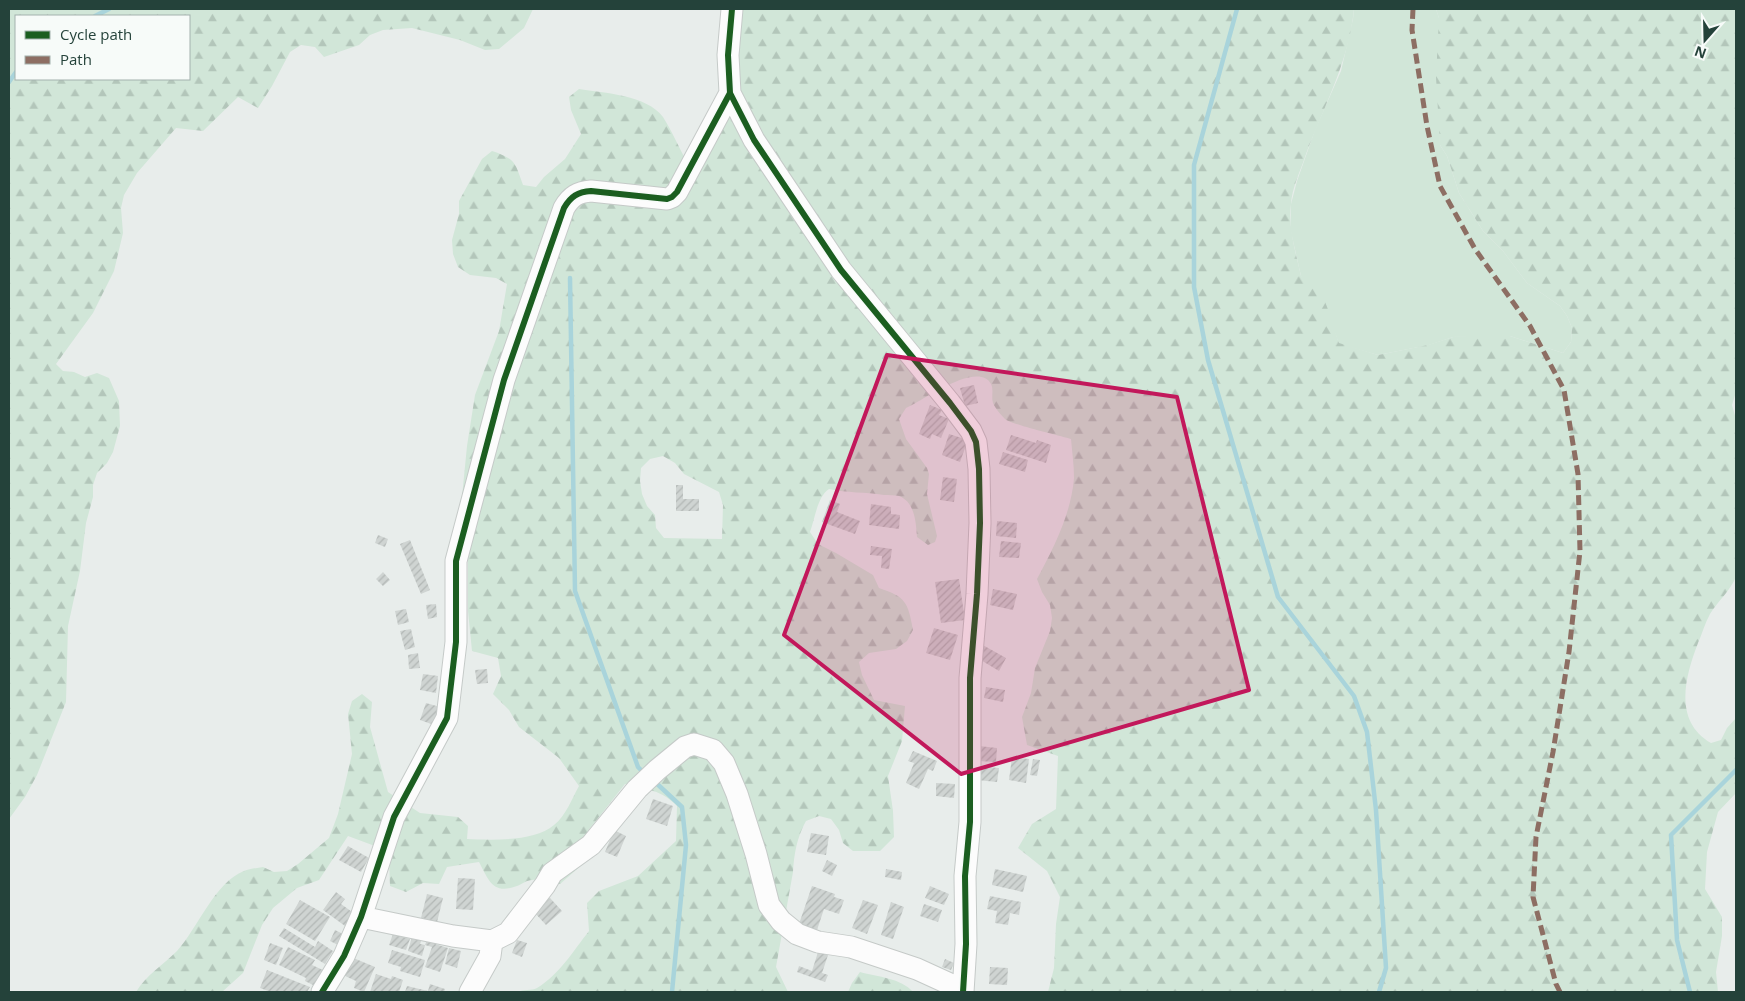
<svg xmlns="http://www.w3.org/2000/svg" width="1745" height="1001" font-family="'Open Sans',sans-serif">
  <style>
    .green { fill: #d1e6d8 }
    .forest { fill: url(#forest-firs); fill-rule: evenodd }
    .lines { fill: none; stroke-linecap: round; stroke-linejoin: round }
    .stream { stroke: #a9d4db; stroke-width: 4.5 }
    .building { fill: url(#building-hatch) }
    .minor-casing { stroke: #c5cac8; stroke-width: 23 }
    .minor { stroke: #fcfcfc; stroke-width: 21 }
    .quiet { stroke: #8d6e63; stroke-width: 5; stroke-dasharray: 10 5; stroke-linecap: butt }
    .cycleway-casing { stroke: #f7fbf9; stroke-width: 9 }
    .cycleway { stroke: #1b5e20; stroke-width: 6 }
    .marked { fill: #c2185b; fill-opacity: 0.2; stroke: #c2185b; stroke-width: 4; stroke-linejoin: round }
  </style>
  <defs>
    <pattern id="forest-firs" width="22" height="20" patternUnits="userSpaceOnUse" patternTransform="scale(1.25)"><rect width="22" height="20" fill="#d1e6d8"/><path d="M5 1l3.5 6h-7zM16 11l3.5 6h-7z" fill="#b3c6ba"/></pattern>
    <pattern id="building-hatch" width="6" height="6" patternUnits="userSpaceOnUse" patternTransform="scale(1.25)"><rect width="6" height="6" fill="#cfd4d2"/><path d="M-1 1l2-2M0 6l6-6M5 7l2-2" fill="none" stroke="#b2b7b5"/></pattern>
  </defs>
  <rect width="100%" height="100%" fill="#e8edeb"/>
  <path class="green" d="M1354,9H1436L1439,18L1440,145L1447,156L1459,193L1483,231L1503,251L1527,283L1560,306L1567,316L1572,328L1571,342L1563,353L1510,336L1453,337L1429,345L1378,355L1339,344L1325,304L1301,276L1291,232V204L1297,181L1315,130L1341,71L1353,19Z"/>
  <path class="forest" d="M9,9H533L524,28L499,49L485,50L460,40L412,28L383,30L370,35L359,45L324,57L315,47L301,45L290,52L272,86L258,108L238,97L203,131L176,128L137,173L124,195L121,208L123,233L114,271L93,313L56,364L63,371L74,372L85,377L97,373L109,378L119,401L120,426L113,452L107,463L97,473L93,485V497L86,523L80,571L68,626L66,702L37,775L25,797L9,819ZM16,16H189V79H16Z
    M725,9H1354C1349,62 1323,108 1305,157C1300,172 1292,188 1291,204C1288,229 1296,253 1301,276C1305,278 1309,279 1312,282C1326,294 1333,326 1339,343L1378,355L1428,345L1453,337L1482,335L1510,336L1563,353L1571,342L1572,328L1567,316L1560,306L1527,283L1503,251L1483,231L1459,193L1447,156L1440,145L1436,77L1439,18L1436,9H1736V392L1732,405L1736,419V577C1730,591 1718,601 1710,614C1705,623 1702,634 1698,643C1685,677 1673,721 1711,743L1721,740L1727,728L1736,718V793L1718,812L1707,852L1705,889L1722,917V936L1716,972L1718,992H1048L1054,968L1056,924L1060,897L1047,871L1018,848L1032,824L1056,809L1058,756L1027,745L1022,717L1031,693L1035,668L1050,631L1052,618L1050,605L1042,592L1037,579C1054,547 1071,514 1074,478C1074,465 1072,451 1071,439C1060,436 1010,424 1005,419C1001,415 995,408 993,403C991,397 994,390 991,384C979,361 927,397 912,405L906,408L899,419L906,439L927,468L929,474L927,494L937,536L935,542L928,545L917,537C916,523 915,502 899,496C895,495 888,495 884,495C865,492 847,493 829,489C817,497 815,519 810,532L818,544L836,553L873,575L879,588C906,597 908,602 913,630L907,641L896,649L869,653L859,662L862,675L874,700L905,706L902,741L888,776L893,811L894,837L880,851H853L843,843L839,830L831,819L819,816L806,821C797,837 794,854 793,872L776,967L788,992H518C524,989 531,991 537,988C559,975 574,950 589,931L587,903L599,891L638,876L676,841L677,806C663,791 645,788 625,784L587,832L592,856L560,884C552,883 540,879 532,880C527,880 522,884 517,886C493,895 489,881 479,862L447,867L439,884L423,883L406,892L390,886L389,859L391,852L348,836L319,880L297,888L273,908L262,925L243,973L222,992H136C146,975 163,965 177,951C197,929 215,882 244,871C249,869 257,868 263,867L274,872L287,871L298,864L329,838L338,814L352,754L348,714L352,701L362,694L372,702L370,727L388,792L420,813L458,817L468,826L467,839C492,840 534,842 554,825C566,816 572,798 579,786L559,758L519,727L509,710L493,694L501,676L498,658L472,651L468,611V561L460,517L467,446L475,395L499,331L507,284L496,278L470,275L458,267L453,254L452,240L459,214V201L482,159L492,151C516,159 515,163 523,185L536,187L544,177L565,159L581,134L571,110L569,97L579,89C604,93 647,95 663,117C672,131 679,148 687,162L727,109ZM663,456L675,463L684,474L719,492L723,505L722,539L664,538L656,528L655,515L647,506L642,494L640,481L641,468L650,459Z
    M860,972C878,977 901,978 913,992H848L852,983Z"/>
  <g class="lines">
    <path class="stream" d="M1237,9L1194,165V287L1208,360L1278,597L1354,696L1367,732L1376,810L1386,968L1379,992
      M95,16L109,9
      M9,82L16,72
      M570,278L575,591L638,767L644,773
      M654,781L682,807L686,845L672,992
      M1690,992L1677,940L1671,835L1736,770"/>
  </g>
  <path class="building" d="M974,385L978,403L965,406L960,388Z
    M930,405L942,410L939,415L949,419L941,438L932,434L930,439L919,434Z
    M949,434L968,440L960,462L942,455Z
    M1011,435L1036,443L1037,440L1051,445L1046,463L1006,450Z
    M1003,452L1028,460L1025,472L999,464Z
    M943,477L957,479L954,502L940,500Z
    M676,485H683V499H699V511H676Z
    M830,500L840,504L837,512L860,521L855,534L822,522Z
    M871,504L891,507V514L900,515L899,529L869,525Z
    M997,521L1017,523L1016,538L996,536Z
    M378,535L388,539L385,547L375,543Z
    M410,540L430,590L421,594L400,544Z
    M1001,541L1021,543L1019,558L999,557Z
    M871,546L892,549L889,569L881,568L882,556L870,555Z
    M383,572L390,580L383,586L376,579Z
    M959,579L965,620L941,623L935,582Z
    M993,589L1017,594L1013,610L990,605Z
    M436,604L437,617L428,619L426,605Z
    M406,609L409,622L398,625L395,611Z
    M934,628L958,635L950,660L926,653Z
    M411,629L415,647L405,650L400,631Z
    M981,644L1006,658L999,671L974,656Z
    M418,653L420,668L409,669L408,655Z
    M487,669L488,683L477,684L475,670Z
    M423,674L438,676L436,693L420,690Z
    M986,687L1005,690L1003,702L984,698Z
    M426,703L440,707L434,725L420,720Z
    M979,746L997,748L996,762L978,761Z
    M913,751L937,761L933,771L928,769L919,789L906,783L914,763L908,761Z
    M1012,757L1029,759L1026,783L1009,780Z
    M1033,759L1040,760L1037,776L1030,775Z
    M978,766L999,768L997,782L977,780Z
    M936,783L955,784L954,798L936,796Z
    M653,799L673,806L667,826L646,819Z
    M614,830L626,836L617,857L605,852Z
    M811,833L829,836L826,855L807,852Z
    M348,846L369,858L361,872L339,860Z
    M827,860L837,865L832,876L822,871Z
    M886,869L902,872L901,880L885,877Z
    M995,869L1027,876L1023,892L992,885Z
    M458,878L475,879L473,910L456,909Z
    M812,886L835,894L834,897L844,900L839,914L824,909L817,930L799,924Z
    M930,886L949,894L944,905L925,898Z
    M336,892L345,899L341,904L355,914L345,926L323,910Z
    M427,894L443,898L437,922L421,918Z
    M990,896L1021,902L1019,915L1010,913L1008,925L995,923L997,911L987,909Z
    M550,898L562,911L546,925L534,912Z
    M300,900L330,917L315,941L286,924Z
    M863,900L878,905L867,934L852,928Z
    M891,902L904,907L893,939L881,935Z
    M924,904L942,910L938,922L920,916Z
    M284,928L315,947L318,941L333,951L325,964L279,936Z
    M335,930L349,937L344,948L330,941Z
    M413,933L423,936L420,944L425,945L422,956L408,951Z
    M393,934L410,939L406,950L389,945Z
    M428,937L436,940L435,944L448,948L440,972L425,967L432,947L425,945Z
    M517,940L527,943L522,957L512,953Z
    M270,943L283,948L276,965L264,960Z
    M288,947L315,960L312,965L325,971L317,987L305,981L306,978L279,965Z
    M449,948L461,951L457,968L445,964Z
    M392,950L425,960L420,977L400,971L401,967L388,963Z
    M818,952L828,955L822,973L828,975L825,982L797,972L799,966L812,971Z
    M351,957L375,967L364,992L354,988L356,981L343,975Z
    M945,959L954,963L951,970L942,967Z
    M990,967L1008,968L1007,985L989,984Z
    M267,970L310,987L307,992H271L260,988Z
    M376,974L391,979L392,976L403,980L399,992H370Z
    M430,984L445,989L444,992H405L407,986L428,991Z"/>
  <g class="lines">
    <g class="minor-casing">
      <path id="minor" d="M732,9L728,55L730,93L754,140L841,270L950,403L971,431L976,442L979,469L980,523L977,594L970,678V822L965,876L966,944L963,992
        M361,917L453,936L492,941
        M322,992L344,956L361,917L394,817L447,718L456,642V561L504,380L564,208C571,196 578,192 591,191L667,199L672,197L677,192L730,93
        M470,992L490,956L492,941L508,933L545,885L552,873L591,845L637,789L657,770L685,747L694,744L713,750L724,763L737,794L756,854L769,905L781,921L797,934L818,942L851,947L917,969L963,990"/>
    </g>
    <use href="#minor" class="minor"/>
    <path class="quiet" d="M1413,9L1412,30L1427,126L1440,186L1475,249L1530,326L1564,390L1578,474L1580,551L1569,652L1553,752L1536,837L1533,897L1556,984L1560,992"/>
    <g class="cycleway-casing">
      <path id="cycleway" d="M732,9L728,55L730,93L754,140L841,270L950,403L971,431L976,442L979,469L980,523L977,594L970,678V822L965,876L966,944L963,992
        M322,992L344,956L361,917L394,817L447,718L456,642V561L504,380L564,208C571,196 578,192 591,191L667,199L672,197L677,192L730,93"/>
    </g>
    <use href="#cycleway" class="cycleway"/>
  </g>
  <path class="marked" d="M887,355L1177,397L1249,690L961,774L784,635Z"/>
  <rect width="1745" height="1001" fill="none" stroke="#24423a" stroke-width="20"/>
  <rect x="15" y="15" width="175" height="65" fill="#f7fbf9" stroke="#a3b1ad"/>
  <rect x="25" y="31" width="25" height="8" fill="#1b5e20" stroke="#a3b1ad"/>
  <text x="60" y="40" font-size="15" fill="#24423a">Cycle path</text>
  <rect x="25" y="56" width="25" height="8" fill="#8d6e63" stroke="#a3b1ad"/>
  <text x="60" y="65" font-size="15" fill="#24423a">Path</text>
  <g transform="translate(1705 40) rotate(200)" stroke="#f7fbf9" stroke-width="4" paint-order="stroke">
  <path d="M0-4L9 19L0 12L-9 19Z" fill="#24423a"/>
  <text y="-8" font-size="14" font-weight="bold" text-anchor="middle" fill="#24423a">N</text>
  </g>
</svg>
